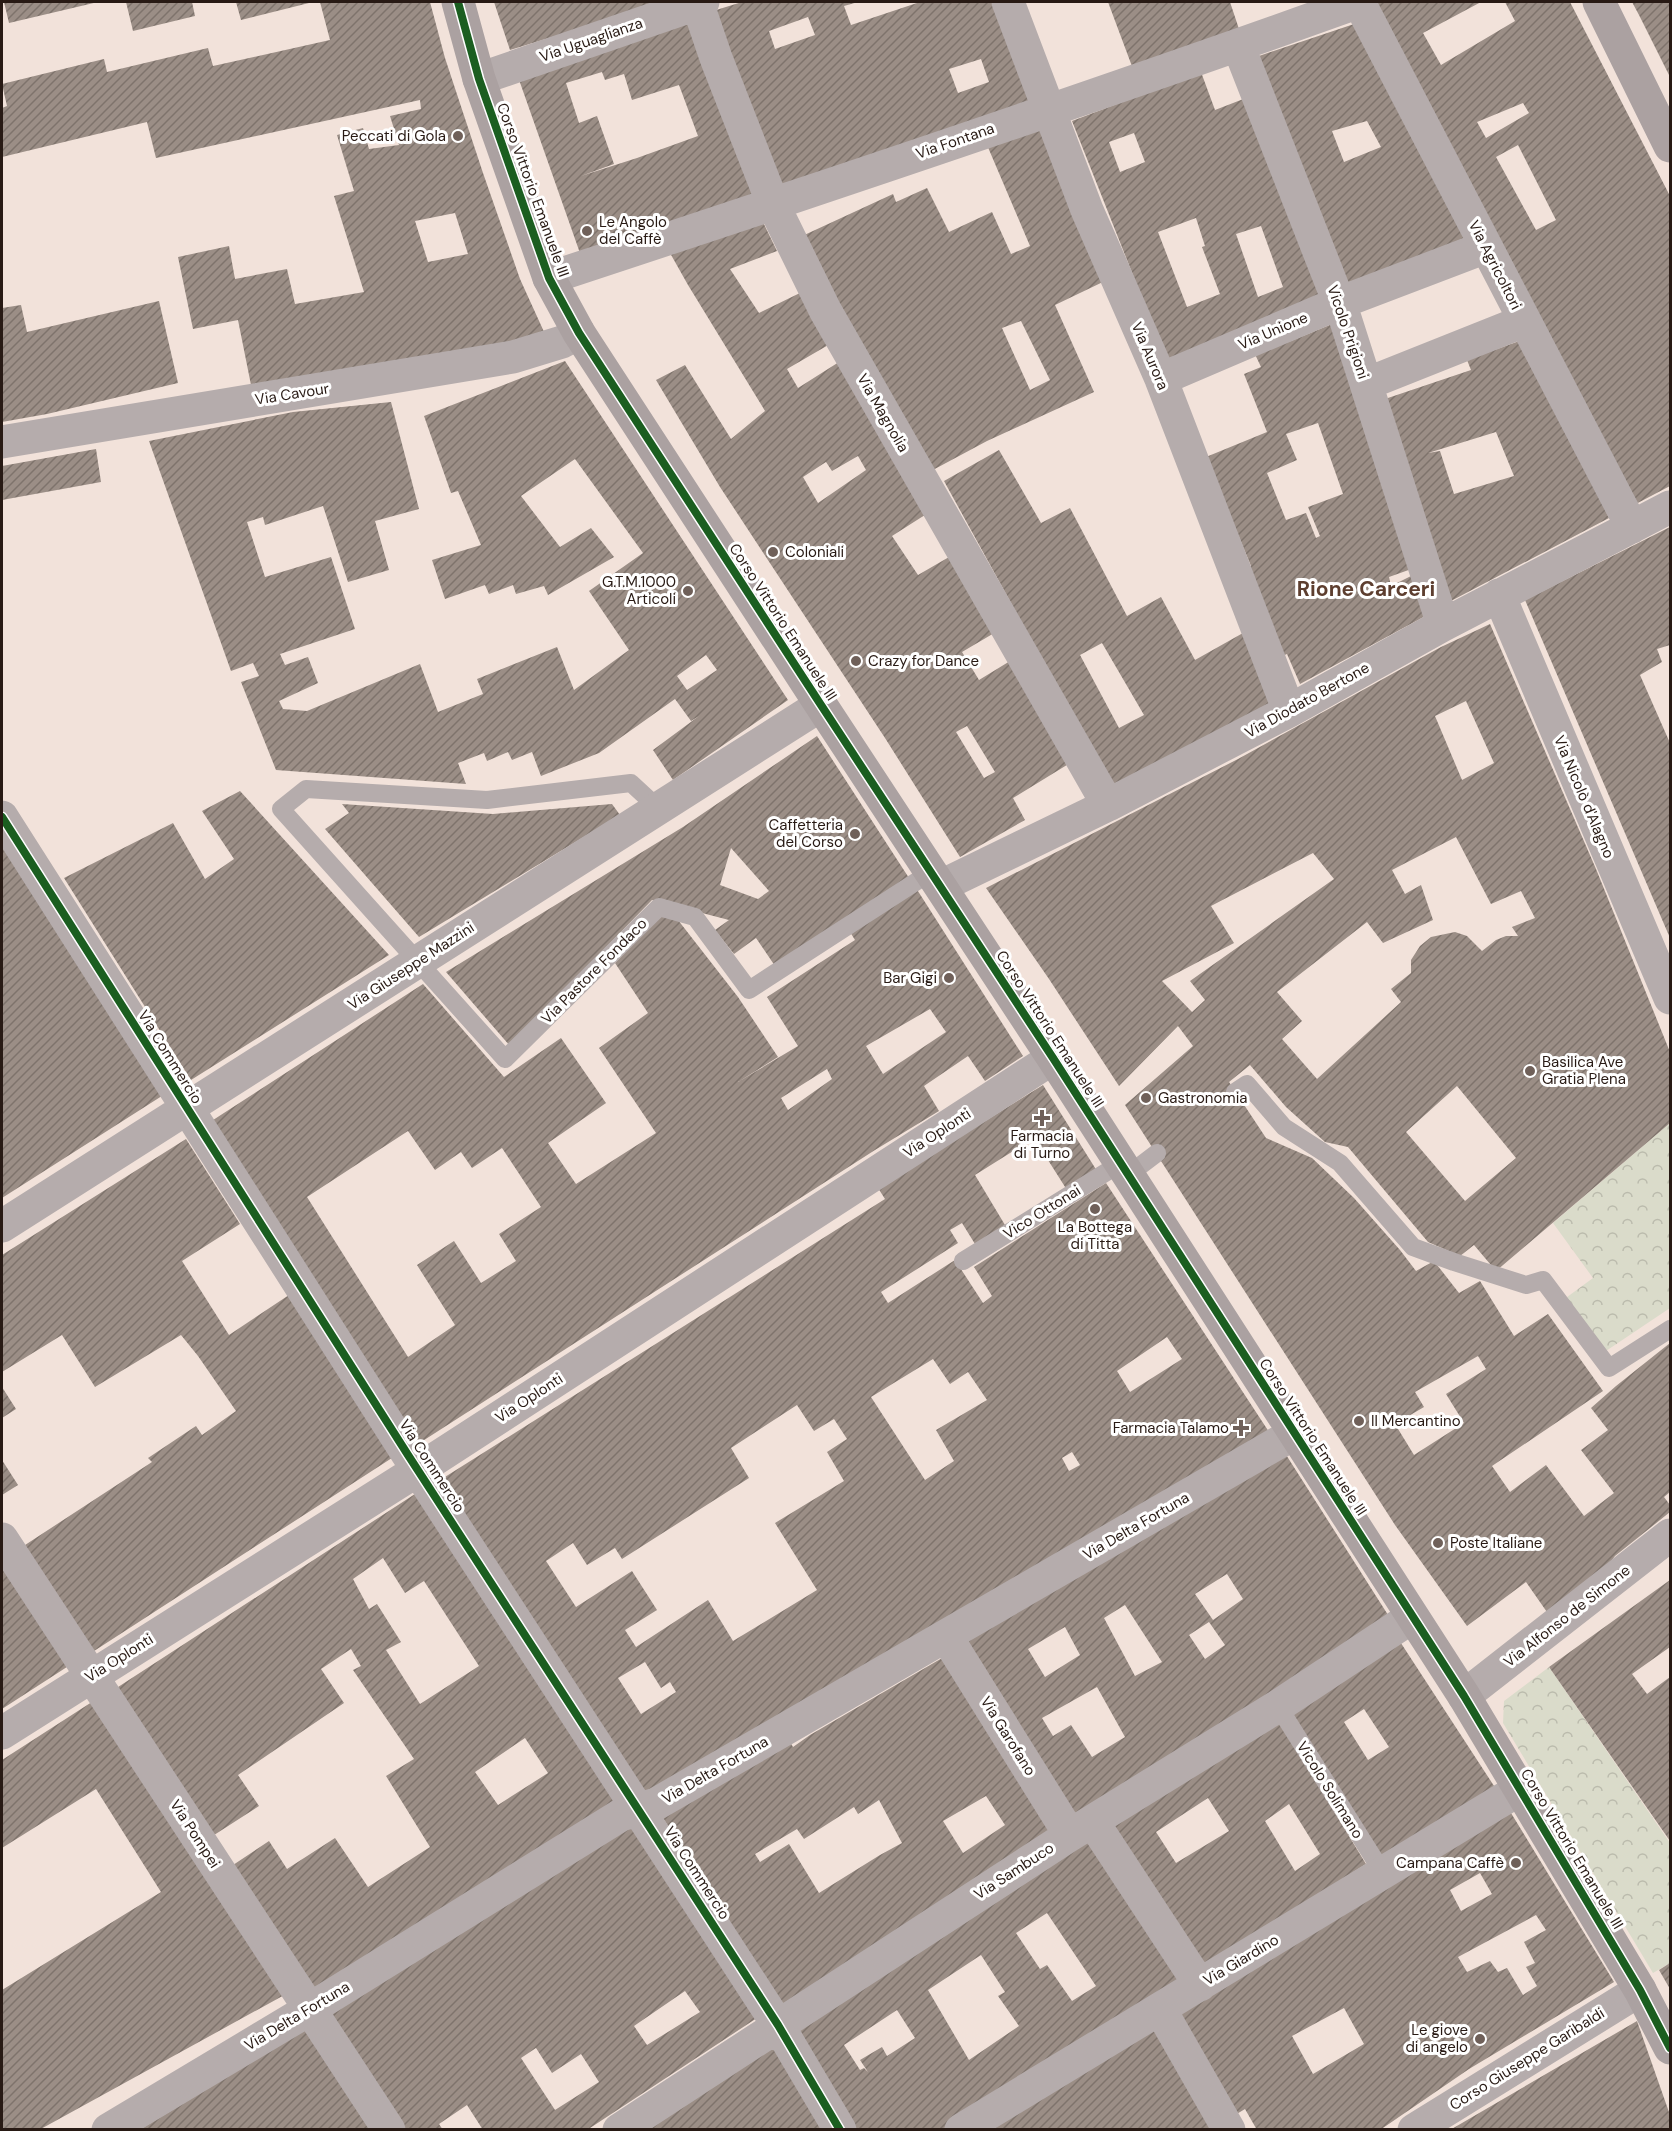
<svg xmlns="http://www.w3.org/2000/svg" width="1672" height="2131" font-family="'DM Sans',sans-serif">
<defs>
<pattern id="park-crowns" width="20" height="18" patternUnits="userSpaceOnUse" patternTransform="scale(1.5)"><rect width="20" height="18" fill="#dadbca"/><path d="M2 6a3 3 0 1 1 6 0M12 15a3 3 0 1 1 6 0" fill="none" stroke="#bbbbad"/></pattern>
<pattern id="building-hatch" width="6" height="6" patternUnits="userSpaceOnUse" patternTransform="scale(1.5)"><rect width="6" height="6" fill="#9b8e86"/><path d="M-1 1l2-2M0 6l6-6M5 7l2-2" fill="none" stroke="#7e736c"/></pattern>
</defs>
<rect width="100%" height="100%" fill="#f2e2da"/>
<path fill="url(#park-crowns)" d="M1670,1123v185l-67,45 -40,-53 30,-22 -40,-55z
M1549,1667l121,176v120l-17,10 -150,-250 1,-22z"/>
<path fill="url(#building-hatch)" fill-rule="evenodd" d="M4,2h94l-89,21z
M126,2h66l3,14 -62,15z
M236,2h77l-72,18z
M320,2h110l15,56 38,115 37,106 25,55 -82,19 -211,37 -14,-70 -45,9 -15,-72 51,-11 6,33 52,-10 8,35 69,-12 -30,-96 20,-5 -17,-56 26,-7 6,21 30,-4 -9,-29 31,-7 -1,-9 -264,58 -9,-36 -145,35v-49l5,-2 -5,-22 102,-25 3,13 101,-24 5,18 117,-26zM455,213l13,41 -40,8 -13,-41z
M494,2h172l-156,48z
M742,2h116l-14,4 7,19 69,-23h79l36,99 -257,88 -65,-178zM808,17l7,18 -40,14 -6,-18zM981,59l8,23 -31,11 -9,-24z
M1108,2h122l10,30 -107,37z
M1370,2h111l-58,31 18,32 74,-44 -10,-19h65l100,194v290l-38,20zM1523,103l6,10 -43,25 -9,-16zM1518,145l38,75 -20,10 -40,-73z
M1632,2h38v75l-31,-62z
M693,14l65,181 -177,61 -64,-182zM602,72l3,8 19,-6 8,26 47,-15 19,51 -61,22 -56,18 33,-12 -17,-48 -18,7 -13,-40z
M1360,22l109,214 -61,26 -65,24 -87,-229zM1367,121l14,26 -37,15 -12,-31z
M1201,72l14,38 31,-12 79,201 -158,62 -95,-240zM1134,133l11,29 -25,10 -11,-30zM1196,218l9,28 -3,1 18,47 -33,13 -29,-75zM1261,226l22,61 -25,10 -22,-63z
M1042,124l65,156 -52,25 39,87 -107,49 -56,30 -131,-234 93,-43 3,8 31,-14 22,44 43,-20 19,42 19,-8 -43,-101zM1021,321l29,59 -20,10 -28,-62z
M762,220l15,31 -47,18 29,44 43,-21 28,52 -43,25 11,19 41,-26 89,151 -36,23 26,39 38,-22 45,76 -39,23 17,28 36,-22 60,102 -62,38 12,22 -65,37 -75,-119 -165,-251 -64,-107 29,-15 46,74 34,-28 -77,-126 -18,-32zM858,456l8,14 -48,33 -15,-26 23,-15 6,9zM967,726l28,46 -11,6 -28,-46z
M159,301l19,82 -131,31 -45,8v-114l19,-3 6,27z
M1332,324l85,243 -28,10 2,9 26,-13 14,40 -131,71 -13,-30 -7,3 -36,-88 7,-3 -45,-109 61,-25 -23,-58 17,-7 -8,-17 38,-9zM1318,423l25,71 -35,13 12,29 -4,2 -10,-25 -20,7 -19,-47 30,-13 -11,-26z
M1522,340l38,74 49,104 -160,84 -70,-201 92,-31 -4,-10zM1496,432l18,44 -60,18 -14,-43 -12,2z
M565,361l223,339 -115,80 -20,-30 46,-34 -8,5 -16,-22 -76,54 -58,23 -9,-24 -20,8 -4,-8 -21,9 -3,-8 -26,10 8,21 -190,-14 -35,-88 18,-6 -6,-13 -22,8 -82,-230 144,-29 98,-10 28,107 -44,12 14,49 -41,12 -25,-76 -58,19 -2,-8 -16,5 18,55 66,-20 24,72 -75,25 5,11 23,-8 10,26 -39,18 4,8 24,2 113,-47 18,48 45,-18 -6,-15 80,-32 17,43 55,-40 -40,-59 54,-38 -68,-94 -54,37 39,51 31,-19 23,29 -66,38 -4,-9 -28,8 -3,-9 -24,9 -4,-9 -40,14 -13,-39 49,-15 -23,-54 -7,2 -27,-77zM706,655l11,15 -30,20 -10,-14z
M96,449l5,33 -99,18v-34z
M999,450l42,73 29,-15 57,108 34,-19 34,63 48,-27 33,67 -164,87 -168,-306zM1102,643l42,72 -25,13 -39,-73z
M1670,527v118l-13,4 5,13 -22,13 30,68v195l-145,-338z
M1490,624l106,245 74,183v71l-174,148 -22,-26 -14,11 -32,-14 -80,-95 -23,-5 -39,-35 -36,-42 -21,17 37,56 46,20 42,40 46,52 16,21 18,-10 25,32 21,-12 34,55 34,-22 55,77 -111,75 18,26 36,-27 38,51 30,-23 -33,-43 27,-20 -17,-22 25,-22 54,-43v149l-6,5 6,8v7l-55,44 -18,24 -48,35 -23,-33 -59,44 -72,-101 -270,-420 68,-59 -15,-20 -59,60 -70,-107 -63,-91 252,-129 203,-112zM1466,701l28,62 -32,17 -27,-64zM1456,837l35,67 30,-13 14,27 -23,9 6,9h-12l-10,4 -14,11 -15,-15 -12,-4 -24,5 -11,9 -9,14v13l-20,16 10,13 -84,77 -35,-40 20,-18 -25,-29 90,-70 16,21 50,-23 -12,-35 -16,9 -13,-24zM1313,853l21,26 -144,102 15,19 -13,12 -30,-31 72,-38 -23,-37zM1457,1086l59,72 -51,43 -59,-69zM1478,1356l8,13 -40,25 18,29 -50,32 -19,-31 29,-17 -9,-15z
M817,736l92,142 -134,88 -19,-28 -22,16 -19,-24 14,-10 -77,-20 -142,146 -64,-74 237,-145zM731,848l38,43 -11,8 -38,-14z
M240,791l149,164 -198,125 -127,-202 109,-55 32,56 29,-20 -32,-48z
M342,804l151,10 119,-10 8,11 -201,122 -94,-108 24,-16z
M2,838l163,256 -163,104z
M916,888l107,168 -38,25 -17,-25 -44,30 15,25 -64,39 -457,294 -208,-322 213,-138 81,93 57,-39 45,65 -58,40 28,41 80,-51 -57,-85 49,-35 -33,-50 47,-49 16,6 60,77 40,60 -40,25 60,-36 -31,-49 88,-57 -5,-8zM930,1009l16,23 -63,42 -17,-28zM827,1069l5,10 -44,31 -7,-12zM408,1131l27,39 26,-18 11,16 30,-20 39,59 -42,27 17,27 -35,22 -27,-42 -37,24 38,60 -47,32 -101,-160z
M1043,1085l54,86 -30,19 -33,-52 -59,37 30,50 -30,19 -13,-21 -12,7 8,13 -77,49 7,11 67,-43 28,43 9,-7 -18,-29 132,-84 165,252 -629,368 -205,-321 448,-283 -7,-11zM1167,1337l15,22 -52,33 -13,-21zM933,1359l17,25 18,-12 19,28 -51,30 18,31 -29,19 -54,-83zM797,1405l17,26 20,-12 13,20 -20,13 17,29 -69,42 42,67 -84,51 -25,-41 -72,47 -11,-17 32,-20 -25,-39 -56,36 -30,-46 27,-18 14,22 28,-17 7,11 127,-81 -18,-30zM1072,1452l8,13 -11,6 -7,-13zM645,1662l16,26 9,-6 6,10 -35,22 -23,-36z
M186,1139l54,85 -58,37 47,74 60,-40 106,161 -304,197 -69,-106 130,-85 -4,-4 48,-32 6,9 34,-24 -38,-55 -17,-21 -86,52 -33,-52 -60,37v-117z
M2,1387l14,22 -14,9z
M1283,1450l107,168 -322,203 -109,-177zM1227,1574l16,25 -30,21 -18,-26zM1125,1605l37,57 -27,14 -31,-58zM1209,1622l16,23 -20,14 -16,-24zM1065,1627l15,28 -35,22 -17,-28zM1097,1687l28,50 -33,20 -21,-32 -18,11 -11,-18z
M2,1460l16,25 -16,10z
M415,1494l202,309 -307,193 -83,-127 42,-28 18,28 48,-31 33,49 62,-40 -44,-71 28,-17 -61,-89 8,-4 -10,-17 -30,20 23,34 -106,72 21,31 -48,31 -96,-148zM383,1558l22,35 19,-12 55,85 -59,38 -34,-54 15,-8 -24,-38 -8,5 -16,-30zM525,1738l23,35 -50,32 -23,-33z
M7,1567l63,98 -68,44v-138z
M1670,1580v67l-38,27 15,20 23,-17v164l-121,-174z
M1397,1637l99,152 -112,71 -96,-152zM1364,1709l25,38 -21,13 -24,-38z
M949,1654l105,175 -275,179 -116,-190 126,-78 4,7 17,-12zM986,1796l19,29 -42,28 -20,-32zM879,1800l23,43 -22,12 -61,38 -30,-49 -29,18 -5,-8 42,-25 7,10 50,-32 4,7z
M95,1700l193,293 -249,137h-37v-140l159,-98 -65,-103 -94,59v-88z
M1277,1718l89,146 -163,104 -94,-142zM1208,1798l21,33 -53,32 -20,-31zM1289,1804l31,50 -25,17 -30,-50z
M1511,1813l103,169 -145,87 -89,61h-123l-12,-21 -10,6 -61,-102zM1480,1873l12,21 -31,17 -11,-21zM1536,1915l10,15 -22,12 11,21 -9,4 11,19 -14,9 -16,-27 -9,4 -8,-11 -23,11 -9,-15zM1344,2008l20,36 -51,30 -21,-38z
M636,1820l124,196 -173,114h-104l-16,-25 -28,19 4,6h-46l-72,-113zM685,1991l15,21 -53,33 -13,-19zM536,2048l16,25 29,-19 18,28 -44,28 -34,-52z
M1090,1837l94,144 -243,149h-85l-62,-100zM1047,1913l49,73 -24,15 -25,-36 -7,4 -24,-36zM981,1955l24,37 -7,4 21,30 -50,34 -41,-70zM897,2010l18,28 -28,18 -5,-9 -22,13 8,12 -4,-4 -4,2 -16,-25z
M1670,1963v26l-11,-19z
M1155,2021l67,109h-241z
M1637,2021l33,94v15h-220z
M305,2030l65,100h-231z
M775,2043l51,87h-183z"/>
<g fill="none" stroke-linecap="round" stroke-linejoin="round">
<path stroke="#b5acac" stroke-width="18" d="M658,808l-27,-25 -144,17 -181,-11 -25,20 224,250 154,-152 36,10 54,73 182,-118
M1235,1092l12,-8 37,43 56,36 73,84 41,15 72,23 17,-5 66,88 61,-39
M1128,1175l29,-22
M963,1261l158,-98
M1278,1706l105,167"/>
<path stroke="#b5acac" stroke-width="33" d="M697,2l19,56 57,146 52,106 283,495
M1008,2l79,208 74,169 128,332
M1359,2l273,525
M1238,45l107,273 98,307
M479,79l224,-77
M549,278c271,-89 542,-180 810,-276
M1161,379l178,-76 147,-56
M1366,384l158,-63
M2,442l511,-85 49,-15 17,-9
M1499,595l171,403
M2,817l406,638 370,570 62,105
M941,886l167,-81 181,-94 154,-86 227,-118
M2,1226l819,-521
M2,1539l387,591
M946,1636l124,199
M1464,1696l206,-161
M2,1733l416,-263 635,-412
M1093,1822l107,163
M1160,2009l69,121
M108,2130l202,-121 311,-194 35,-11 639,-371
M619,2130l451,-295 208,-129 134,-89
M961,2130l559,-341
M1414,2130l226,-140"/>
<path stroke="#aba1a1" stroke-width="33" d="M458,2l21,77 70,199 30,55 242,372 232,353 411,638 176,294 30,58
M1599,2l71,144"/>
<g stroke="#fff" stroke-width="11">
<path id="cycleway" d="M458,2l21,77 70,199 30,55 242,372 232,353 411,638 176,294 30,58
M2,817l406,638 370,570 62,105"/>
</g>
<use href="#cycleway" stroke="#1b5e20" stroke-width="8"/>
</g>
<g fill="#6f6059" stroke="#fff" stroke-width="2">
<circle cx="458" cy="136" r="6"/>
<circle cx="587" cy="231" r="6"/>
<circle cx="773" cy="552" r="6"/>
<circle cx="688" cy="591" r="6"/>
<circle cx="856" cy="661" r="6"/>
<circle cx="855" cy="834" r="6"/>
<circle cx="949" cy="978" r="6"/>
<circle cx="1530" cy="1071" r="6"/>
<circle cx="1146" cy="1098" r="6"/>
<path d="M1039 1109h6v6h6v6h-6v6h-6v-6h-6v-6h6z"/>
<circle cx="1095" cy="1209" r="6"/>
<circle cx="1359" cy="1421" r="6"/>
<path d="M1238 1419h6v6h6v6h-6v6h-6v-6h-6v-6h6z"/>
<circle cx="1438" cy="1543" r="6"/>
<circle cx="1516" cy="1863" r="6"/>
<circle cx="1480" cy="2039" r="6"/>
</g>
<g text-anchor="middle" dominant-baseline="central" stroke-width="6" stroke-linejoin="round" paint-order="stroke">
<g font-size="15" fill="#281a14" stroke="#fff">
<text transform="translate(591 40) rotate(-19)">Via Uguaglianza</text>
<text transform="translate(955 141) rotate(-19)">Via Fontana</text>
<text transform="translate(533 190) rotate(70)">Corso Vittorio Emanuele III</text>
<text transform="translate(1495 265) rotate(63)">Via Agricoltori</text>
<text transform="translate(1273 331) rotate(-23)">Via Unione</text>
<text transform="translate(1348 332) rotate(71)">Vicolo Prigioni</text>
<text transform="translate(1150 356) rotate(67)">Via Aurora</text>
<text transform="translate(292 394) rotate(-9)">Via Cavour</text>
<text transform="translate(883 413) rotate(60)">Via Magnolia</text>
<text transform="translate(783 622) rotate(57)">Corso Vittorio Emanuele III</text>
<text transform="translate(1307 700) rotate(-29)">Via Diodato Bertone</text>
<text transform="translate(1584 797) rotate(67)">Via Nicolò d'Alagno</text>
<text transform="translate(411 966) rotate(-33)">Via Giuseppe Mazzini</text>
<text transform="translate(594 971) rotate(-45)">Via Pastore Fondaco</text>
<text transform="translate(1050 1029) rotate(57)">Corso Vittorio Emanuele III</text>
<text transform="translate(170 1057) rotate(58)">Via Commercio</text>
<text transform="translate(937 1133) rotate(-33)">Via Oplonti</text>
<text transform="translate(1042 1212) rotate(-32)">Vico Ottonai</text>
<text transform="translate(529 1398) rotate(-33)">Via Oplonti</text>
<text transform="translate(1313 1437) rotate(57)">Corso Vittorio Emanuele III</text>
<text transform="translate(432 1466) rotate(57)">Via Commercio</text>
<text transform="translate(1136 1526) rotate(-30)">Via Delta Fortuna</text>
<text transform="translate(1567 1616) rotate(-38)">Via Alfonso de Simone</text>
<text transform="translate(119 1658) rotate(-32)">Via Oplonti</text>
<text transform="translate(1008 1736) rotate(58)">Via Garofano</text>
<text transform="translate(715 1770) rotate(-30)">Via Delta Fortuna</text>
<text transform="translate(1330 1790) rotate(58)">Vicolo Solimano</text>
<text transform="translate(195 1834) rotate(57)">Via Pompei</text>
<text transform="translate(1572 1849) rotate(59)">Corso Vittorio Emanuele III</text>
<text transform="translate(1014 1871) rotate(-33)">Via Sambuco</text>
<text transform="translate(697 1873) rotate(57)">Via Commercio</text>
<text transform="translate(1241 1960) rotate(-31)">Via Giardino</text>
<text transform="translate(297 2016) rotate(-31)">Via Delta Fortuna</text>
<text transform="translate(1527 2059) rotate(-32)">Corso Giuseppe Garibaldi</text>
</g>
<g font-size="15" fill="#281a14" stroke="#fff" text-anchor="end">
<text x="446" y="136">Peccati di Gola</text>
<text x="599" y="222" text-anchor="start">Le Angolo<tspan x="599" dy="17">del Caffè</tspan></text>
<text x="785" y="552" text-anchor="start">Coloniali</text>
<text x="676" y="582">G.T.M.1000<tspan x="676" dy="17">Articoli</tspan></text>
<text x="868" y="661" text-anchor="start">Crazy for Dance</text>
<text x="843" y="825">Caffetteria<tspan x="843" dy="17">del Corso</tspan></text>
<text x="937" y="978">Bar Gigi</text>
<text x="1542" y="1062" text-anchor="start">Basilica Ave<tspan x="1542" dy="17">Gratia Plena</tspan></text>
<text x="1158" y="1098" text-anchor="start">Gastronomia</text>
<text x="1042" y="1136" text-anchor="middle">Farmacia<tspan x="1042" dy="17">di Turno</tspan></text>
<text x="1095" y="1227" text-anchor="middle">La Bottega<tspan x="1095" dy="17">di Titta</tspan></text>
<text x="1371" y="1421" text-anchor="start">Il Mercantino</text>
<text x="1229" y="1428">Farmacia Talamo</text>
<text x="1450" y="1543" text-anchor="start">Poste Italiane</text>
<text x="1504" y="1863">Campana Caffè</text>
<text x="1468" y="2030">Le giove<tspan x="1468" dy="17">di angelo</tspan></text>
</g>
<g font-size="21" font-weight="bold" fill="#5d3e2f" stroke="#fff">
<text x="1366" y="589">Rione Carceri</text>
</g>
</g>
<rect width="1672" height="2131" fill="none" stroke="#281a14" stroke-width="6"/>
</svg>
